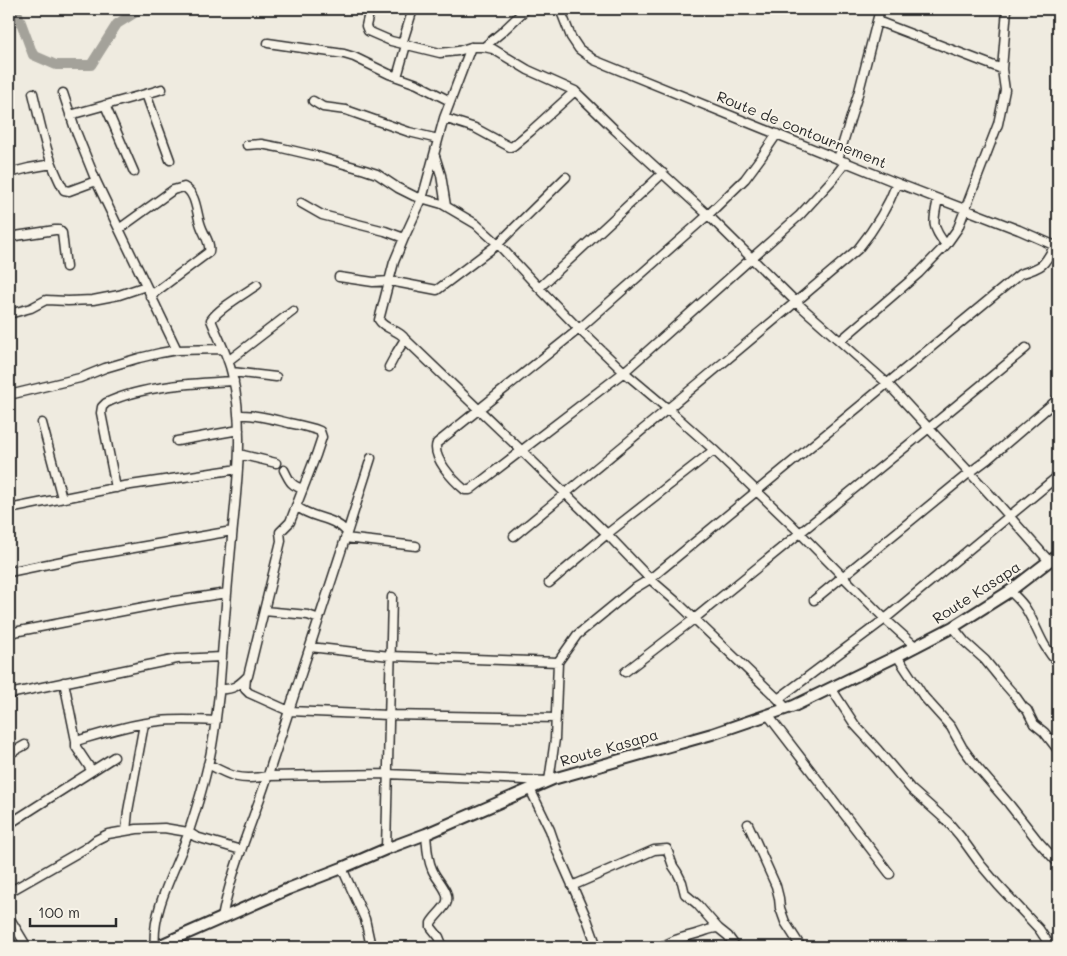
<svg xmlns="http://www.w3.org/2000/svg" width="1067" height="956" font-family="Mali,sans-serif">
<rect width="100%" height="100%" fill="#efebe0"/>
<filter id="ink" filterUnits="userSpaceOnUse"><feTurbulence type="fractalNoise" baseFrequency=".02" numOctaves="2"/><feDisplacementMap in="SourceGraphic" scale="10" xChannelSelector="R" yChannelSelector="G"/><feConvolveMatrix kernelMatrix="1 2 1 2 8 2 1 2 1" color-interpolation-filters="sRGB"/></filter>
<g filter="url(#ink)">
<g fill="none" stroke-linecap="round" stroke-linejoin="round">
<path stroke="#a4a29a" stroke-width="10" d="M16,9l17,46 23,10h35l26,-41 19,-12 1,-3"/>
<g stroke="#2b2b2b" stroke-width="11">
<path id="minor" d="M370,9l-4,17 2,5 23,10 49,12 18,-2 13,-4h13l9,2 35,21 47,21 40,39 93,85 88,87 92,82 107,116 54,61
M560,9l11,28 8,12 15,11 303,123 122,47 39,17
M877,21l125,48
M268,43l76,11 10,3 35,17 28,10 33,17
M402,44l11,-35
M484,47l18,-15 24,-23
M397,77l9,-32
M33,93c8,33 14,67 31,97l5,1 27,-10
M63,93l12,36 21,52 81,169
M146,94l24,66
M313,101l10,6 23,3 63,22 29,7
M105,105l29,67
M70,115l86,-24 6,-2
M444,118l31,10 35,19 3,-1 18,-15 44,-40
M777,134l-15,22 -17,23 -37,36 -129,114 -142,114c-6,14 17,38 28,47h5l154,-118 176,-157 32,-35 14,-18
M247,145l14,-1 21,4 34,8 49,14 12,4 21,14 16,8 28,8 34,20 22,20 41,44 40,41 45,43 44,37 46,41 79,76 92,93 31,28
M435,156l6,19 5,31
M838,159l21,-68 21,-82
M9,173l20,-5 23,-4
M938,199c-5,23 -7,27 8,46
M301,203l21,12 63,16 19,7
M119,229l54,-39 11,-3c13,7 12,26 17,39 3,9 10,17 8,26l-59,44
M9,237l46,-7h4l3,3 4,34
M339,277l34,5 17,-1 47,9 61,-46 68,-67
M539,288l124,-115
M9,314l22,-6 15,-8 22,1 25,-1 26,-5 27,-9
M405,339l116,111 86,84 43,45 29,25 99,95 8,9
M840,341l79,-68 27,-28 12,-17 40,-104 7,-34 -3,-21 5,-60
M228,361l65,-50
M389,367l8,-15 8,-13c-6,-10 -20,-9 -26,-19l15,-58 10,-24 18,-39 22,-81 27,-71
M232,372l44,5
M9,395l71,-17 25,-10 34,-10 21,-5 17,-3 46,-1
M42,423l20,75
M177,441l62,-11
M239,454l37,9
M284,470c6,11 6,15 19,19
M116,488l-15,-75 1,-6 4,-4c35,-17 88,-20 128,-22
M296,506c17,14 35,9 51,26
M9,509l115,-23 114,-17
M514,536c115,-95 231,-190 344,-287 17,-21 30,-42 39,-66
M345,538l71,8
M9,572l73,-15 150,-26
M549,583l58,-49 107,-84
M1010,591c6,6 12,11 16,18 12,19 15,37 32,54
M814,600l155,-127 19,-14 70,-60
M264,611l44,4 11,4
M953,627l12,15 20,18 17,21 14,16 7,10 4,3 7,14 10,8 14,18
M9,633l166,-32 52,-8
M310,647l80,9 168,6
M897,656l27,41 27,30 11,20 14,19 33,38 29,37 20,22
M625,672l69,-53 235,-191 97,-80
M246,678l-1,11 4,4 40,18 100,4 167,3
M64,682l12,59v6l16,24
M831,688l24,37 23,25 33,39 37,33 12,14 21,29 17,20 41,44 12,18
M219,689c14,1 19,-3 29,-13l33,-135 -1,-9 10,-10 26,-67 6,-18 -2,-6c-10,-4 -21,-6 -31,-8 -17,-4 -34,-9 -51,-8
M9,694l168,-35 45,-2
M778,699l107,-80 173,-143
M768,715l122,159
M76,741c27,-8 55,-17 84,-20 19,-2 37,-1 56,0
M9,754l16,-9
M208,764c24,13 32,17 60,12l119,-2 162,7 6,-42 3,-77 19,-27 55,-45 18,-11 370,-305c23,-7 24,-8 35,-29
M530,789l20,41 8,23 29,66 10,28
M9,824l105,-67
M748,824l28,62 3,12 1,10 5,14 16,25
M126,831l2,-20 16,-87
M426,834c1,12 1,24 6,35 4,11 20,23 14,35 -4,7 -11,12 -15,19v4l8,10 4,10
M386,849l6,-252
M342,868l23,51 6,28
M572,886l82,-36 13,-1 6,17 4,6 5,10 3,12 12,10 21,24 10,8 8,11
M9,892l77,-44 10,-8 12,-6 29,-5 27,-1 24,4 8,5 45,13
M9,917l18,30
M222,918c10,-52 32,-99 48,-149 34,-103 68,-207 101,-311
M155,947c-4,-39 22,-79 34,-116 7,-21 14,-44 19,-66 6,-23 8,-48 11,-71 4,-53 8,-105 13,-157 5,-54 13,-110 0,-163 -4,-19 -14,-36 -21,-54 8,-12 33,-26 46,-35
M663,947c11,-9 25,-10 39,-15 6,-2 10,-4 16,-4"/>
</g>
<g stroke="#2b2b2b" stroke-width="14">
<path id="major" d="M156,947l132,-58 54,-21 44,-19 40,-15 127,-55 159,-45 82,-28 103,-50 56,-29 57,-36 39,-30 9,-5"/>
</g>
<use href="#minor" stroke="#f7f3e8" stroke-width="8"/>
<use href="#major" stroke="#f7f3e8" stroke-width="10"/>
</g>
</g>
<g text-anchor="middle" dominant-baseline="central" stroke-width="4" stroke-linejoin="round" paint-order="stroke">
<g font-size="15" fill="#2b2b2b" stroke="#f7f3e8">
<text transform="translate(802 129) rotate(22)">Route de contournement</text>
<text transform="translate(976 592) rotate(-33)">Route Kasapa</text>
<text transform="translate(609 747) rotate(-16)">Route Kasapa</text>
</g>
</g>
<rect width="1067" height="956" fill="none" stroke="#f7f3e8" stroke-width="30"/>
<rect x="15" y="15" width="1037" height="926" fill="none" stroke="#2b2b2b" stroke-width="2" filter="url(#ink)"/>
<path d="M30 918v8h86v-8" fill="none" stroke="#2b2b2b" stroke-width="2.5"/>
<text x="38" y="918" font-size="15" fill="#2b2b2b" stroke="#f7f3e8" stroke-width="4" paint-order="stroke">100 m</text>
</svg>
